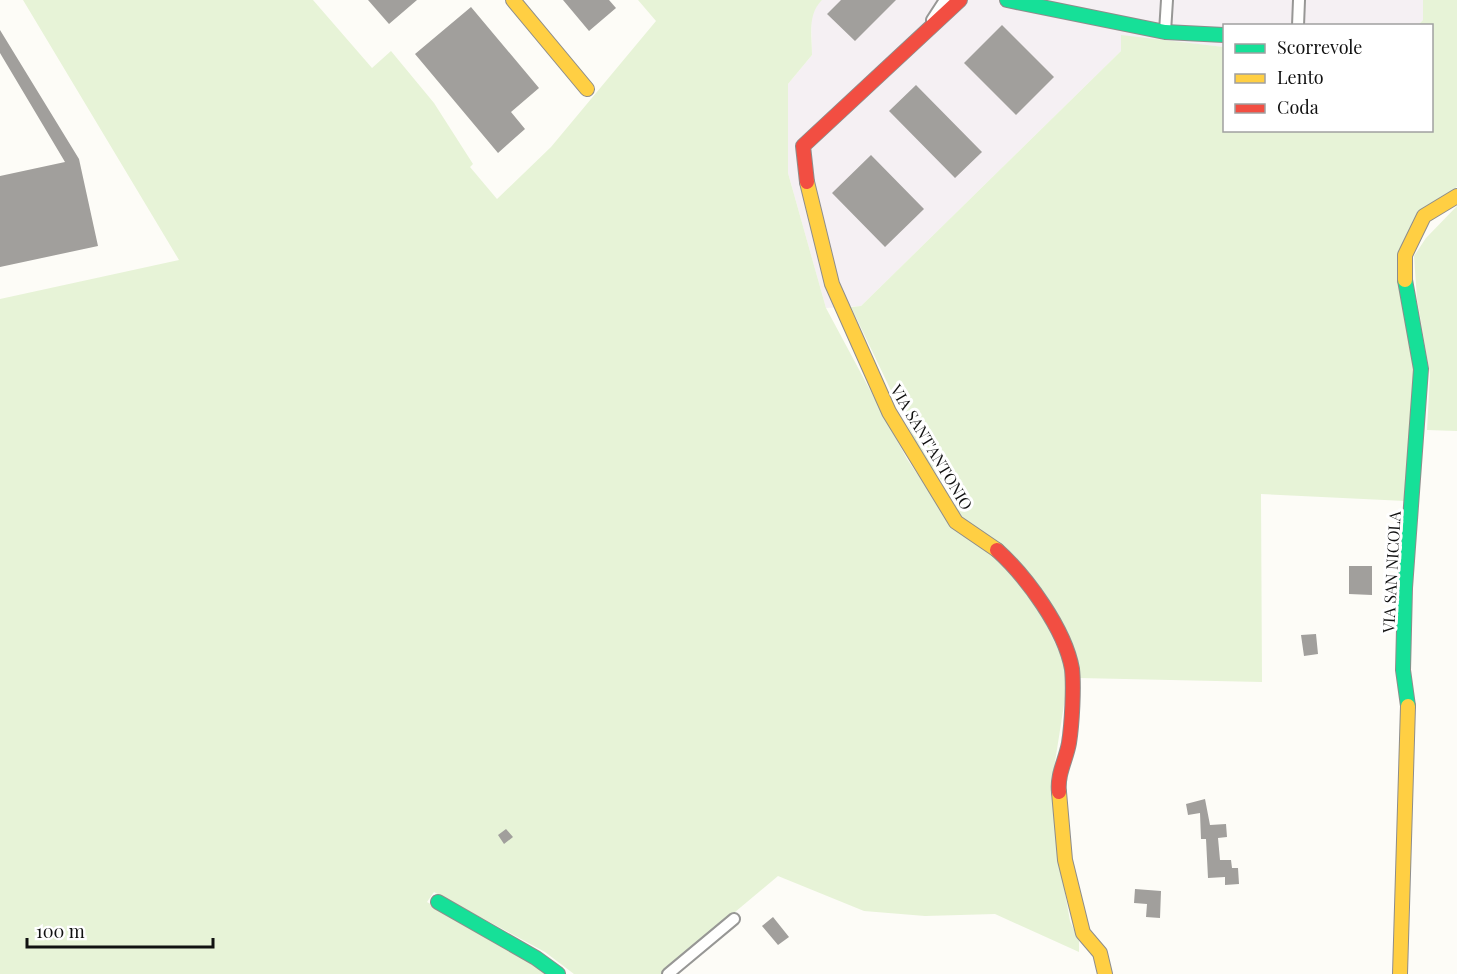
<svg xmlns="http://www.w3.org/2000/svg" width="1457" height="974" font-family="'Playfair Display',serif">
<rect width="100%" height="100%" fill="#fdfcf7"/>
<path fill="#f5f0f3" d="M822,0h601v20l-5,5 -194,1v21l-102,-11 -1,15 -260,255 -35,2 -38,-135v-89l24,-29 -1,-37 4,-11z"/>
<path fill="#e7f3d7" d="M23,0h290l59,68 19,-17 43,52 39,61 -3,3 27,32 54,-52 105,-126 -18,-21h184c-15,15 -10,35 -10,55l-24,29v89l38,135 81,151 47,69 44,29 33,35 38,81 -17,108 7,77 11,63 9,20v11l-84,-38 -70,2 -61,-5 -86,-35 -117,98h-87l-29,-22 -111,-60 -7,10 103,59 15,13h-545v-675l179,-39z
M1423,0h34v187l-38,24 -20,50 16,109 -10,131 -144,-7 1,188 -183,-4c-9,-66 -74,-115 -119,-161l-5,-12 15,-7 -9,-17 -14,7 -27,-37 -69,-144 10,-1 260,-255v-16l103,12v83h208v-104l-14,-1 5,-5z
M1457,206v225l-30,-1 3,-56 -13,-75 -3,-43 12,-18z"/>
<path fill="#a19f9c" d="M368,0h49l-28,24z
M563,0h46l7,8 -27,23z
M841,0h55l-41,41 -28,-27z
M471,7l68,81 -28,24 14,17 -27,24 -83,-99z
M1002,25l52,52 -38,38 -52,-52z
M0,30l79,129 19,87 -98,21v-91l65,-14 -65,-109z
M916,85l66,67 -27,26 -66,-67z
M871,155l53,54 -39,38 -53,-54z
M961,481l9,17 -13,6 -10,-16z
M1349,566h23v29l-23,-1z
M1316,634l2,20 -14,2 -3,-21z
M1205,799l5,26 16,-1 1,13 -9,1 2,22h11l1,8h6l1,16 -14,1v-8l-17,1 -2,-39h-5l-1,-26 -12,2 -2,-11z
M506,829l7,8 -9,7 -6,-9z
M1135,889l26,2 -1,27 -14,-1 1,-13 -13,-1z
M773,917l16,20 -11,8 -16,-19z"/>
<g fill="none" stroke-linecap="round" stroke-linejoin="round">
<g stroke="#979795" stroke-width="14">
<path id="street" d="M932,20l13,-20
M1298,26l1,-26
M1165,32l2,-32
M668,974l66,-55"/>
</g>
<g stroke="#8e8d8b" stroke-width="16">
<path id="fast" d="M1007,0l158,32 59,3
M1405,280l16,89 -16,219 -2,82 5,36
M438,902l98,56 22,16"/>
</g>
<g stroke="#8e8d8b" stroke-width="16">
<path id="slow" d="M513,0l74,89
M807,182l25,102 57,128 67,110 41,28
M1405,280v-25l19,-39 33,-20
M1059,792l6,68 18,73 17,20 5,21
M1400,974l8,-268"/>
</g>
<g stroke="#8e8d8b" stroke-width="16">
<path id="jam" d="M807,182l-4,-36 157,-146
M997,550c29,26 68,79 75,119 2,18 0,55 -3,74 -3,17 -12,31 -10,49"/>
</g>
<use href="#street" stroke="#fffffe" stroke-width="10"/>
<use href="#fast" stroke="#16e098" stroke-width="14"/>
<use href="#slow" stroke="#ffcf43" stroke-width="14"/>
<use href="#jam" stroke="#f24e42" stroke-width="14"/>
</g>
<g text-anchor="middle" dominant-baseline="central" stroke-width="6" stroke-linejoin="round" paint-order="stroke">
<g font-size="16" fill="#111" stroke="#fff">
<text transform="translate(932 447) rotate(59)">VIA SANT'ANTONIO</text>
<text transform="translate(1391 572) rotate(-87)">VIA SAN NICOLA</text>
</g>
</g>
<rect x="1223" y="24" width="210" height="108" fill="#ffffff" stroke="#a0a0a0" stroke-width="1.5"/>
<rect x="1235" y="44" width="30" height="9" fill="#16e098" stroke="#a0a0a0" stroke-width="1.5"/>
<text x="1277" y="54" font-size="18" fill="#111111">Scorrevole</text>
<rect x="1235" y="74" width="30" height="9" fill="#ffcf43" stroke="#a0a0a0" stroke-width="1.5"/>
<text x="1277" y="84" font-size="18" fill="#111111">Lento</text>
<rect x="1235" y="104" width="30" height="9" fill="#f24e42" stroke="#a0a0a0" stroke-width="1.5"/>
<text x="1277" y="114" font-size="18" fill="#111111">Coda</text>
<path d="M27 938v9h186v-9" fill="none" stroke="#111111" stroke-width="3"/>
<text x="36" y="938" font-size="18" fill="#111111" stroke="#ffffff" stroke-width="4.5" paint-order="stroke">100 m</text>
</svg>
